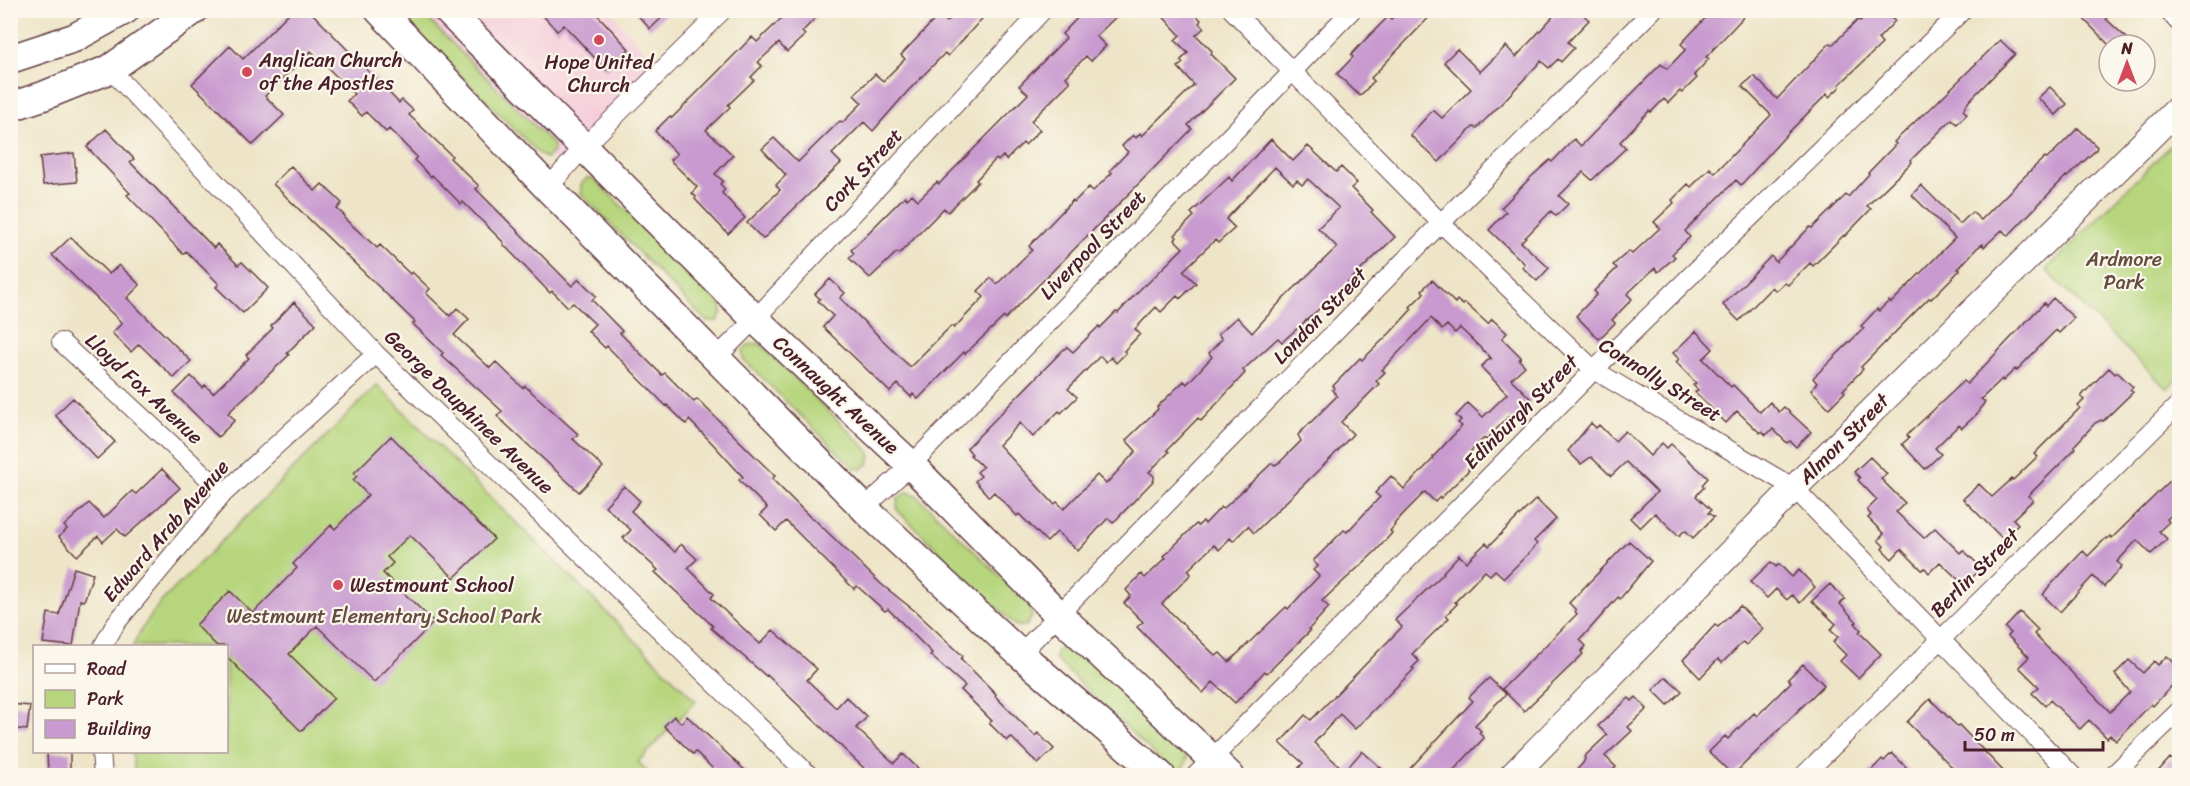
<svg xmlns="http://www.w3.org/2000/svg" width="2190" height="786" font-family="Sriracha,sans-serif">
<rect width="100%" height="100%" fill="#fbf7ec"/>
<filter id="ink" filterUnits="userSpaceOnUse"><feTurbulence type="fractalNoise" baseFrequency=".0167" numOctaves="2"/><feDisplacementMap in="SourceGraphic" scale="12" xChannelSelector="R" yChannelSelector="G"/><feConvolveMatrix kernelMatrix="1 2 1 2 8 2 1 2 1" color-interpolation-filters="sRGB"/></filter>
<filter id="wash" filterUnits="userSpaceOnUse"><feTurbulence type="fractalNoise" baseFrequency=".008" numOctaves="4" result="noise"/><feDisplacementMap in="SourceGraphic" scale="24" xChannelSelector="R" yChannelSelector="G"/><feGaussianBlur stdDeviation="1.35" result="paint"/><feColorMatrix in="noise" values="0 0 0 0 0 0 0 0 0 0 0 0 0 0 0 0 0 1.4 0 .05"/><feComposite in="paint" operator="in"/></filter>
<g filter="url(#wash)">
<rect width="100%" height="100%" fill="#eee5c8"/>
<path fill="#f5cfdb" d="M403,11h207l54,62 -93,104z"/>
<path fill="#b6d57c" stroke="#807a54" stroke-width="1.5" d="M396,11h24l133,133v8l-7,6 -6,-3z
M2179,137v239l-12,13 -121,-119z
M587,178l7,1 127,125 1,8 -5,9h-11l-125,-127v-10z
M759,343l109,107 3,6 -3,8 -6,5 -8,-1 -111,-109v-9l5,-5z
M377,385l319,316 -58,61 13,13 -516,1 -3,-24h94v-106h-93l8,-16 19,-27z
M907,492l8,2 115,111 2,12 -6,9h-10l-119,-116 1,-12z
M1068,644l7,1 111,108c3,11 -3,18 -15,17l-116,-111c1,-9 4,-12 13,-15z"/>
<g id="blocks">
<path fill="#c89acf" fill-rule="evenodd" d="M292,10h17l90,93 3,-3 11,10 -4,5 43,41 -2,2 29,28 -3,3 96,97 7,-7 17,17 -4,4 30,31 -2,2 42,42 3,-2 29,29 3,-3 78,77 -3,3 40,40 1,-1 68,66 34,27 48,45 -2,3 35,35 -1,2 40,40 3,-3 16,16 -16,15 -27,-27 -4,4 -18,-18 3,-2 -31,-31 4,-4 -35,-31 2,-2 -44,-44 -3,2 -28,-25 -3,3 -68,-68 -10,10 -16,-16 7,-7 -28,-28 4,-3 -31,-34 -23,-23 -3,4 -19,-19 -1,1 -59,-60 -2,2 -17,-17 7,-7 -22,-21 -5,4 -16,-16 -2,2 -47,-49 1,-1 -41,-41 -2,2 -29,-29 -1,2 -17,-17 3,-3 -28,-28 -3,3 -20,-20 -4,4 -15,-15 7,-7 -43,-43 -46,45 19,19 -31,30 -61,-61 38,-38 13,13z
M538,10h55l36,39 -23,21 -42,-45 -7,6z
M633,10h37l-20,19z
M790,10h33l-21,22 3,3 -18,17 -8,-9 -21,19 4,4 -11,11 3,3 -26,25 2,2 -24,23 27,25 -18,19 8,7 -3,3 5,5 -3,4 23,25 -17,16 -33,-35 1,-2 -4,-4 5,-6 -27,-27 7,-6 -22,-23 15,-15 2,2 80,-81 5,5z
M959,10h31l-42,46 -3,-3 -38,39 -34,39 -9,-9 -32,32 9,9 -78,76 -16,-16 33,-33 -4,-5 10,-10 -24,-26 12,-11 24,24 42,-41 2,2 20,-20 -8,-8 21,-21 8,7 22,-22 -4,-4 38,-40 8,7z
M1085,10h38l-27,26 10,10 -15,15 -5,-5 -20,21 4,5 -39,39 9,9 -15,15 -2,-2 -17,17 -3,-4 -5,5 -2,-2 -20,21 2,2 -30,30 -4,-4 -45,46 -2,-2 -27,26 -21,-20 5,-5 -3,-3 54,-54 2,3 5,-5 6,6 19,-18 2,2 89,-90 -9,-8 47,-48 -4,-4z
M1157,10h34l10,10 -2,3 5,5 -8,7 16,16 -1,3 24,24 -47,47 4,4 -80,82 -107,108 -1,-2 -39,37 -1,-2 -46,47 -5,-5 -2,3 -13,-13 -8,8 -67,-65 10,-11 -15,-15 2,-2 -5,-5 15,-15 15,14 -5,5 70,69 41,-41 3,2 30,-31 -6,-6 13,-13 6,6 35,-34 -3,-4 44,-46 1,2 15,-15 4,4 19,-18 -2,-3 18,-18 -6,-6 11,-11 3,3 4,-5 2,3 52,-51 -16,-18 5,-4 -3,-2 8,-8 -13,-13 5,-5z
M1400,10h36l-65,68 3,3 -14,15 -23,-22 16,-17 -2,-2 13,-14 24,-24 3,2z
M1559,10h19l11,10 -21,22 6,6 -13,14 -3,-3 -9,9 -8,-7 -39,42 -25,25 -4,-1 -34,35 -29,-27 23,-25 9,8 29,-29 -27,-27 13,-13 23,23 26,-26 10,11z
M1713,10h37l-44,47 3,2 -15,16 3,3 -15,15 -2,-2 -12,12 -4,-4 -13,13 -2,-1 -29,31 6,6 -34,32 -9,-8 -24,24 9,8 -12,12 -5,-5 -30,31 28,26 -12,13 -15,-14 3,-3 -36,-34 17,-18 -5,-4 30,-31 19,-17 2,2 22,-23 7,7 80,-82 6,5 19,-20 -5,-5z
M1871,10h29l-8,9 3,2 -17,18 4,5 -43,41 1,2 -11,10 -2,-3 -39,39 -47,52 -5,-5 -51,51 5,6 -18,17 3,3 -17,15 -3,-4 -28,26 5,5 -20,21 3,3 -16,16 -23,-23 21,-22 -3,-3 23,-23 -4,-3 16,-14 3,3 28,-26 -6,-6 20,-19 -2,-3 16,-16 3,3 19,-19 5,5 56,-58 -29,-29 12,-10 23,23 53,-56 2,2 27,-26 1,2z
M2075,10h40l-9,9 28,26h-25z
M2000,40l15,14 -46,47 -6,9 4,4 -10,10 -5,-5 -41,41 1,2 -45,44 4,3 -26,27 -1,-1 -31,31 -3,-3 -22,22 -3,-2 -9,8 -4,-4 -33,34 -16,-16 48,-49 5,6 34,-35 2,1 34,-33 2,2 21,-23 -1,-1 28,-29 -2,-2 29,-28 1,1z
M2050,87l17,17 -11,11 -18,-17z
M2078,128l19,19 -1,3 -29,27 -1,-1 -58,60 -6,-6 -18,17 -1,-3 -6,4 -19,21 2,1 -29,29 -2,-1 -68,69 2,2 -20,21 2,2 -16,16 -18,-18 6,-7 -4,-5 51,-50 -3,-2 16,-17 2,2 10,-10 2,2 64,-65 -43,-43 9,-10 39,39 12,-12 9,8 49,-49 15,-14 2,2z
M106,129l28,30 -4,3 84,86 3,-4 21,21 4,-3 26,26 -25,25 -27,-26 3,-3 -33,-33 -3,3 -56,-59 3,-2 -43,-46z
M1271,139l22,22 15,-15 28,26 5,-5 16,16 -6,5 22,22 -2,2 24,25 -58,56 -55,49 -4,-4 -35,32 2,3 -44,48 -3,-3 -31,32 2,2 -20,20 5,4v4l-41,43 -5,-5 -30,33 -21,-19 -10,10 -28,-28 -2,2 -23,-24 -5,5 -14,-16 6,-5 -4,-4 6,-5 -13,-12 2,-1 -5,-6 95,-97 5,-4 6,5 26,-26 1,2 16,-16 2,1 27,-29 1,1 37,-37 -8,-8 2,-3 -2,-2 19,-19 -3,-3 38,-36 3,4zM1275,167l18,17 4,-4 5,5 6,-6 31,29 -21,20 19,19 -56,54 -29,32 -15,-16 -19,17 4,5 -13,14 3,4 -25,27 -3,-3 -27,26 1,2 -32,31 10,11 -30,33 -9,-9 -33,34 -7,-7 -3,2 -55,-59 21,-22 13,14 26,-26 2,2 16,-16 -9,-8 32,-33 6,6 5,-5 5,6 10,-10 -2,-2 16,-17 -5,-5 21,-22 5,5 16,-16 3,3 16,-16 -13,-12 32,-31 3,3 17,-15 -9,-9z
M74,153l3,29 -34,3 -3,-28z
M291,166l24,25 7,-7 20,19 -5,6 8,7 -1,2 33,30 3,-3 30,29 2,-2 18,17 -4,4 24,23 7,-8 12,11 -15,16 36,33 6,-6 27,26 2,-2 53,48 -5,5 30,28 -24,25 -82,-76 5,-5 -61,-56 2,-2 -30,-29 2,-2 -142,-138z
M71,237l38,37 10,-9 21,20 -13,13 64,63 -17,17 -35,-34 -8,8 -19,-19 10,-10 -70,-68z
M1432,280l23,23 2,-3 6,5 2,-2 23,21 4,-5 15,14 -5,5 19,19 -2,3 6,6 -14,13 21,21 -20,21 -4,-4 -22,23 -2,-2 -19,19 7,7 -4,5 1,1 -28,28 -1,-1 -5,5 -10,-10 -19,19 -12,13 1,1 -5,6 2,2 -16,18 -54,50 7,6 -20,22 1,2 -43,42 -2,-2 -30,32 -22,-21 -10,11 -66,-66 6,-5 -19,-19 7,-7 -5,-6 15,-16 4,4 21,-20 -2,-2 32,-32 2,2 5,-5 2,3 16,-17 2,2 49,-46 3,2 5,-3 21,-21 -3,-6 39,-39 -5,-6 3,-2 -2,-2 27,-28 2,2 28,-27 22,-24 -2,-2 14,-14 -2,-3zM1431,318l11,12 5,-5 8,8 5,-5 32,31 -2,-1 -9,9 26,27 -24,23 -15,-14 -12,13 5,4 -3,3 4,3 -29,31 1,1 -30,31 -13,-13 -16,17 5,4 -33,35 -3,-2 -31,31 5,5 -5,4 6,6 -31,33 -2,-2 -57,55 -9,-9 -4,3 -54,-52 29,-30 -3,-4 26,-25 5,5 11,-12 3,3 15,-15 6,7 78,-76 21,-23 -12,-12 38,-38 -3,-3 9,-9 -3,-2z
M2053,298l21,20 -15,15 -3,-3 -40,41 -1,-2 -12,12 -1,-2 -21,20 4,3 -6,8 1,1 -18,17 -3,-3 -24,23 6,6 -16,15 -23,-25 7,-6 -2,-3 57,-54 3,3 77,-81 2,3z
M294,302l22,22 -29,29 2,2 -61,58 7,7 -17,17 -44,-44 17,-17 12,12 2,-3 8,8 36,-35 -3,-3 27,-27 -2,-2z
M1696,331l17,18 -10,10 28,28 2,-2 27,27 10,-10 9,10 5,-5 27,25 -15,15 -6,-6 -3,2 -14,-14 -7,6 -4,-4 -2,2 -23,-22 -11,12 -31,-31 3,-2 -5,-5 3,-2 -20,-21 3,-3 -6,-6z
M2109,368l6,6 2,-2 16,15 -3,3 3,2 -30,29 -2,-1 -6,3 -21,23 2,2 -48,48 5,4 -20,19 5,5 -16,14 -39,-39 16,-15 13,13 20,-18 1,1 24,-23 -3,-3 46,-46 -2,-2 6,-6 -3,-3 3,-4z
M73,398l42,44 -18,17 -42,-44z
M1591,423l5,5 3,-3 16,16 10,-10 25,25 12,-13 5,5 4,-4 37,34 -6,7 2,2 -8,9 15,14 -3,3 6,4 -21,21 -8,-8 -6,6 -24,-23 -15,15 -10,-10 27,-26 -31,-30 -15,14 -20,-19 -10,7 -13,-13z
M391,436l103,103 -40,39 -44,-43 -23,22 6,6 -10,10 51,49 -60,60 -57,-56 -28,28 45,44 -33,33 -75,-75v-10h-9l-21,-21 34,-34 23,22 44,-45 -4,-4 38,-39 4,4 33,-34 -15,-15 4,-4 -3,-3z
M1870,457l17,17 -6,5 24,24 -9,9 28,26 11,-10 25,25 3,-3 19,18 -18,17 -24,-23 -11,11 -4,-5 -3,2 -21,-21 -9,10 -10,-10 2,-3 -6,-6 6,-6 -16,-16 3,-3 -4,-5 10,-10 -19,-20 2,-2 -6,-6z
M162,469l18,19 -55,49 -8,-8 -14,13 -5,-6 -21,20 -18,-19 8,-8 -3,-3 25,-23 15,15 28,-27 4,3z
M2180,471v36l-13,12 2,3 -10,9 8,8 -16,15 -14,-14 -20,22 5,4 -18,21 -11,-11 -33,36 -17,-17 4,-6 36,-38 5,5 18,-18 1,1 3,-3 2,2z
M624,486l16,15 -9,10 44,41 6,-8 16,15 -9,9 26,26 -3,4 49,46 13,-14 44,39 -10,11 29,28 10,-11 21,20 -11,11 38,35 9,-9 23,22h-54l-105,-101 -1,1 -55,-48 2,-2 -58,-54 3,-2 -35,-32 8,-8 -26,-24z
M1536,499l20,20 -22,22 3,3 -5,6 -28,28 -9,-8 -5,5 -5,-4 -30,31 2,2 -11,11 3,3 -37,36 7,7 -7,7 2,1 -59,60 -15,-15 -26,29 31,28 17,-20 28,25h-98l11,-13 -23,-20 25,-28 6,5 91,-93 -7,-7 49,-47 -1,-1 16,-17 7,7 20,-19 3,3z
M1629,541l22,20 -31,38 -2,-2 -38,43 6,6 -5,6 2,2 -59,57 -22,-22 75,-75 -2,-3 1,-1 -7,-7z
M1771,562l5,5 3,-3 13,13 7,-7 16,17 -15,16 -8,-8 -5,5 -11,-11 -9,9 -17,-16z
M74,568l19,6 -9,27 -4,-1 -7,46 -30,-3 5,-30 11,2z
M1830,584l15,15 -5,5 17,18 -2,1 6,7 -2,2 22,22 -23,24 -18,-17 6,-6 -13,-13 5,-5 -8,-7 6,-6 -24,-23z
M1740,606l23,23 -17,16 -3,-3 -21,21 -4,-4 -18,19 -17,-18 32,-35 3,2z
M2020,612l18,18 -4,4 76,78 20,-20 -15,-18 14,-14 14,13 11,-12 4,4 9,-9 13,12v9l-27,29 -2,-2 -35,37 -6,-6 -3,3 -18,-18 -9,9 -30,-29 -5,6 -13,-13 7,-6 -20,-20 10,-10 -21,-21 3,-3 -6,-5z
M1803,664l21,21 -91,90 -24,-23 16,-16 3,3 26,-26 3,3 34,-34 -3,-3z
M1666,677l16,14 -14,14 -15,-15z
M1489,678l17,16 -31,31 6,6 -2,2 5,5 -36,38h-45l70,-75 -4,-4z
M1636,697l11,12 -19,18 4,4 -27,25 11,11 -9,9h-36l12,-13 2,-4 -1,-2 23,-22 -9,-9 31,-28 3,3z
M1930,699l27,27 2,-1 49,51h-47l-54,-54z
M10,704l20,2 -3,24 -17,-2z
M674,716l7,7 6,-7 64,60h-31l-24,-24 -3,2 -29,-28z
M47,752h23v22h-22z
M1892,753l23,23h-49l16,-17 2,2z
M2170,758l10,9v9h-26z"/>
</g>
</g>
<g filter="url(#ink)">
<use href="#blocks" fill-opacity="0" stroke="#633d43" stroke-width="1.5"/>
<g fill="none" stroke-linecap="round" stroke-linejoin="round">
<g stroke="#633d43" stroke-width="20">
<path id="street" d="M1232,10l209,213 153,147 200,118 279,288
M110,69l266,285 434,422
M548,188l35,-40 140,-138
M61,342l163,151
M715,359l40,-40 288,-309
M864,508l47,-43 441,-455
M103,646l13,-23 108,-130 152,-139
M1020,654l421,-431 212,-213
M101,752l2,24
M1195,776l399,-406 369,-360
M1803,776l377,-373
M2112,776l68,-66"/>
</g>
<g stroke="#633d43" stroke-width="28">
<path id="secondary" d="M2173,10l7,8
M1512,776l282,-288 386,-381"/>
</g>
<g stroke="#633d43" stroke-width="31">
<path id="primary" d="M379,10l169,178 325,329 147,137 141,122
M447,10l308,309 156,146 148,150 171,161
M10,59l64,-21 51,-28
M10,107l33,-11 67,-27 84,-59"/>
</g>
<use href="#street" stroke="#fff" stroke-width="18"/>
<use href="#secondary" stroke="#fff" stroke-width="26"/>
<use href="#primary" stroke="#fff" stroke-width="28"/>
</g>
</g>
<g fill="#d1495b" stroke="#fbf7ec" stroke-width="2">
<circle cx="599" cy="40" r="6"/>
<circle cx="247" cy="72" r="6"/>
<circle cx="338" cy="585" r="6"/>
</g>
<g text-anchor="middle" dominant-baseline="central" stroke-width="4.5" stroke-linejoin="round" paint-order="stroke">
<g font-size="20" fill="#4a1f2b" stroke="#fbf7ec" text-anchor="start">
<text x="259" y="60">Anglican Church<tspan x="259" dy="23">of the Apostles</tspan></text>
<text x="599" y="62" text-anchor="middle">Hope United<tspan x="599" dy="23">Church</tspan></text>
<text x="350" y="585">Westmount School</text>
</g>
<g font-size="20" fill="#4a1f2b" stroke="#fbf7ec">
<text transform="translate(863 170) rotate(-47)">Cork Street</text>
<text transform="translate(1093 245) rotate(-46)">Liverpool Street</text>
<text transform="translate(1320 316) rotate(-46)">London Street</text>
<text transform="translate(1660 380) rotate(32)">Connolly Street</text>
<text transform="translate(144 389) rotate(43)">Lloyd Fox Avenue</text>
<text transform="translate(836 395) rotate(43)">Connaught Avenue</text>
<text transform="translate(469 412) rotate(44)">George Dauphinee Avenue</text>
<text transform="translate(1521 412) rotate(-45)">Edinburgh Street</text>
<text transform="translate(1844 439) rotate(-45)">Almon Street</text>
<text transform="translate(166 531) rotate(-49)">Edward Arab Avenue</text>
<text transform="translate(1975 573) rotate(-45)">Berlin Street</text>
</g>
<g font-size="20" fill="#654c3f" stroke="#fbf7ec">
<text x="2124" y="259">Ardmore<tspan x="2124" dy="23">Park</tspan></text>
<text x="384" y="616">Westmount Elementary School Park</text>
</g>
</g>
<rect width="2190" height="786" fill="none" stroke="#fbf7ec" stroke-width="36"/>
<rect x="33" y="645" width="195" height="108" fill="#fbf7ec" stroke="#b4a19f" stroke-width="1.5"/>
<rect x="45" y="664" width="30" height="9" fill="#ffffff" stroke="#b4a19f" stroke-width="1.5"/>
<text x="87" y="675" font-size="18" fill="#4a1f2b">Road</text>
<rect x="45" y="690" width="30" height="18" fill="#b6d57c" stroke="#b4a19f" stroke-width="1.5"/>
<text x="87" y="705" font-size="18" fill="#4a1f2b">Park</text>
<rect x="45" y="720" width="30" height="18" fill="#c89acf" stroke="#b4a19f" stroke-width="1.5"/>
<text x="87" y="735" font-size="18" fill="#4a1f2b">Building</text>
<g transform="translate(2127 63)"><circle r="28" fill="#fbf7ec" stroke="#b4a19f" stroke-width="1.5"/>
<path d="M0-4.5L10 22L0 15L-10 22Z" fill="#d1495b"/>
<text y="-9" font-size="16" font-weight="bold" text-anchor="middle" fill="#4a1f2b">N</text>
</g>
<path d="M1965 741v9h138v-9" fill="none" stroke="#4a1f2b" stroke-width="3"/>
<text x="1974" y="741" font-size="18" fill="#4a1f2b" stroke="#fbf7ec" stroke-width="4.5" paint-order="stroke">50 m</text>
</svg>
